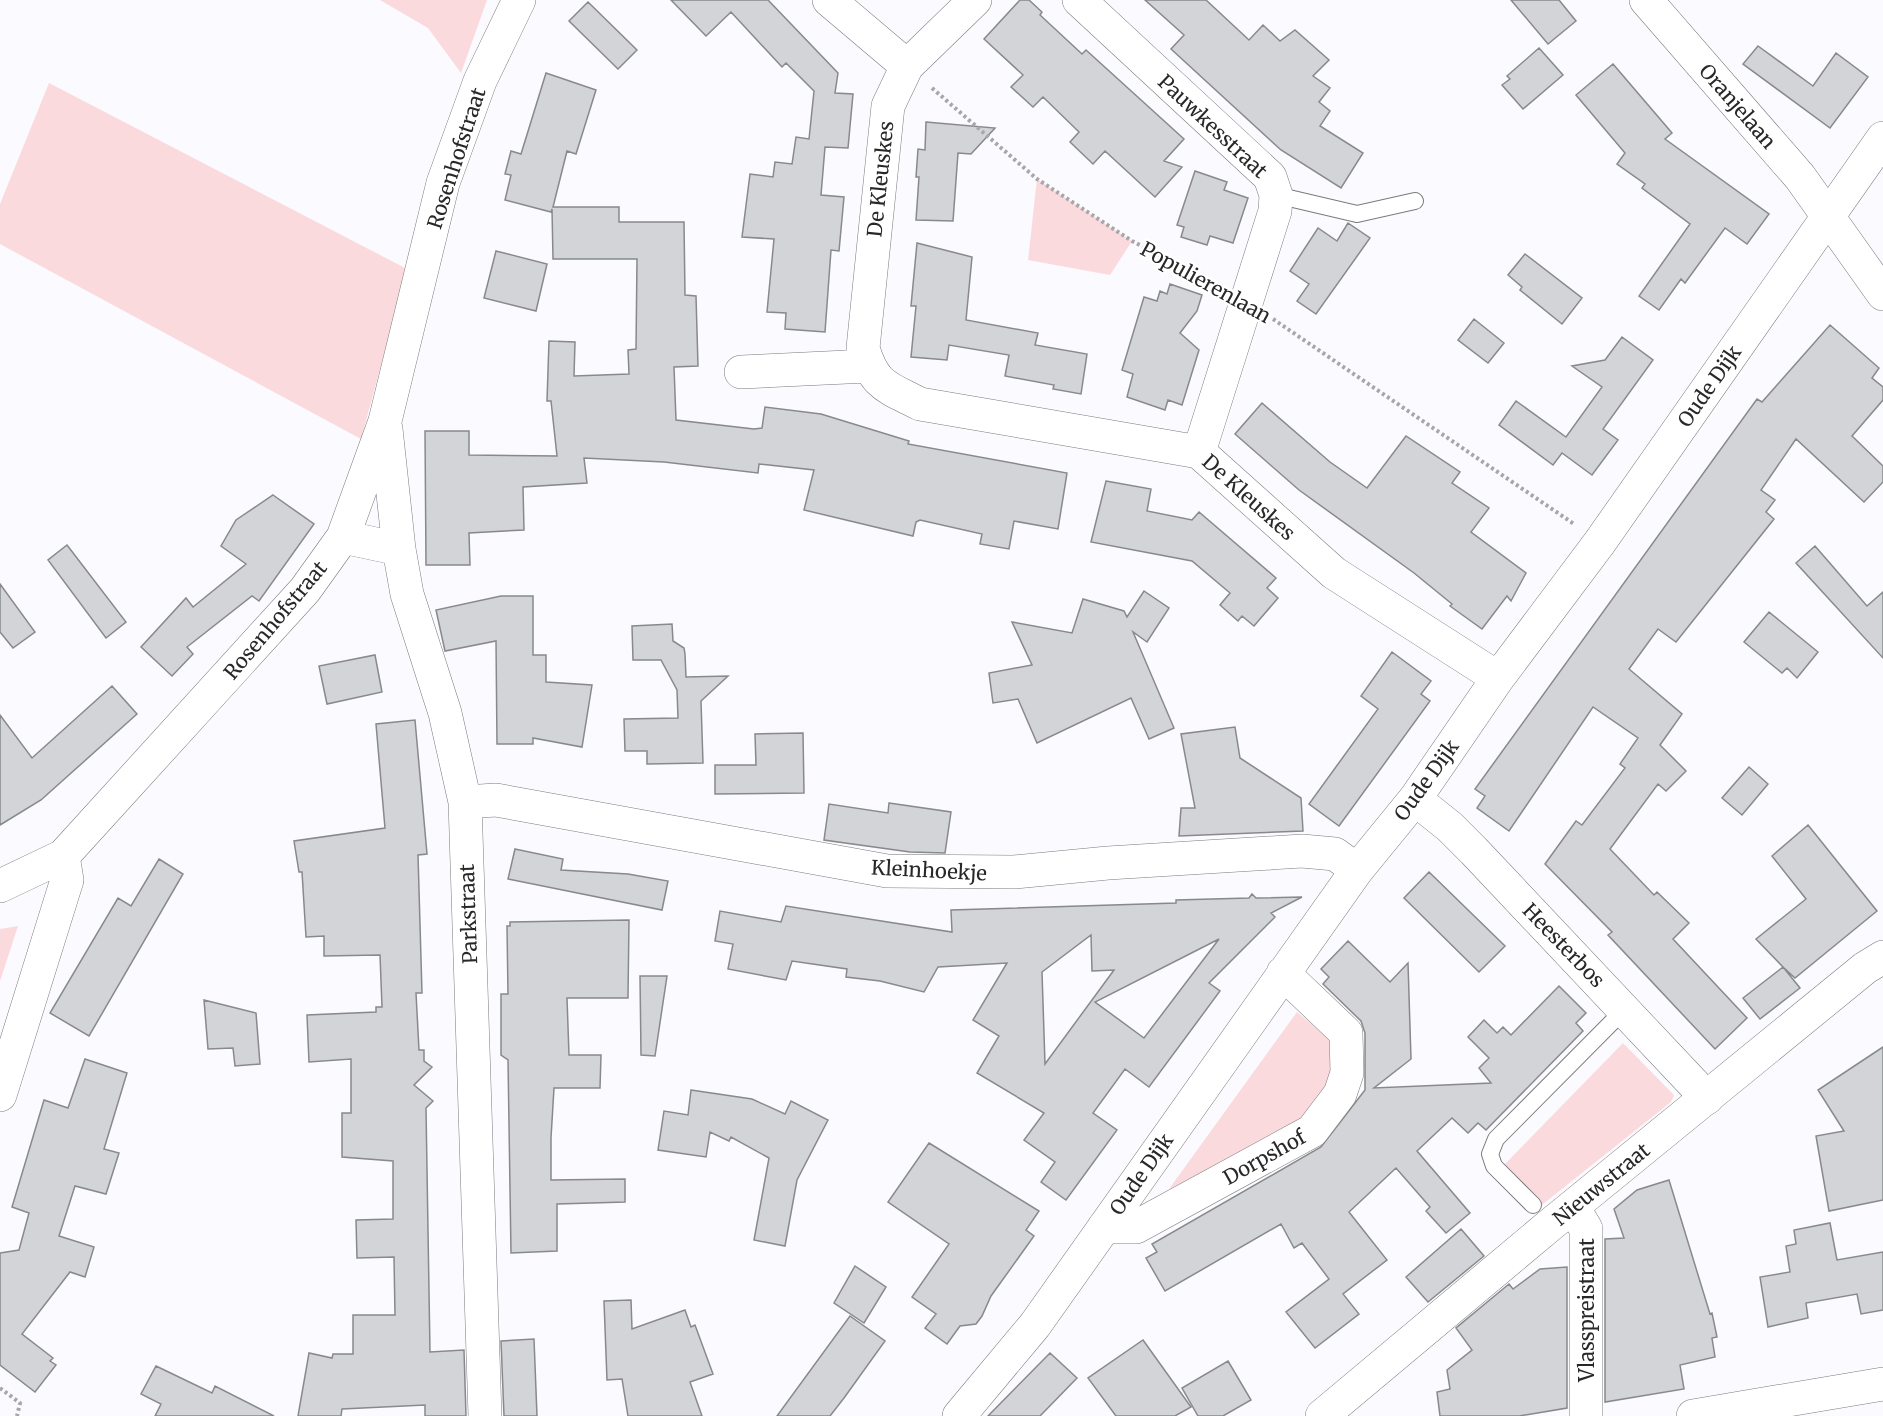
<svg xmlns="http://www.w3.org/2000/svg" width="1883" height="1416" font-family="Merriweather,serif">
<rect width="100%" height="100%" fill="#fbfafe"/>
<path fill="#fbdade" d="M380,0h107l-26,73 -33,-45z
M49,83l358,186 -46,170 -361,-195v-40z
M1037,179l95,62 -22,34 -82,-15z
M18,926l-18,55v-52z
M1297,1012l32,27 3,34 -7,19 -24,34 -132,63z
M1623,1043l51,52 -3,7 -133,106 -36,-41z"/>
<path fill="#d3d4d8" stroke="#87898c" stroke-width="1.5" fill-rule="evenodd" d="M671,0h97l70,73 -3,20 18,1 -5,54 -23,-1 -4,48 23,2 -5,54 -8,-1 -6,82 -40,-3 1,-16 -19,-1 7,-73 -32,-2 8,-63 23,3 2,-15 17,2 4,-27 13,2 5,-48 -28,-28 -4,4 -51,-55 -25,24z
M1020,0h9l13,12 -2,3 42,39 4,-4 98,89 -20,22 18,6 -27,30 -50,-46 -12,13 -23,-22 9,-10 -36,-35 -10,10 -22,-20 12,-12 -39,-36z
M1145,0h61l43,40 14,-15 17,16 15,-11 34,30 -16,16 17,12 -11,14 11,9 -10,15 43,27 -22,35 -60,-38 -110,-101 13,-14z
M1511,0h48l17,21 -28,23z
M588,2l49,48 -19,19 -49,-48z
M1758,46l55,40 23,-33 32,24 -38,51 -87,-64z
M1539,48l24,27 -40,34 -21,-24 8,-6 -3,-3z
M1613,64l59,69 -7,6 104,75 -22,30 -22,-16 -40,55 -4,-4 -22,31 -20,-14 51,-72 -48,-36 3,-4 -28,-20 8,-11 -49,-58z
M546,73l50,17 -20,64 -9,-3 -14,56h66v15h65l1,73 11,1 2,70 -24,1 2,53 78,9 8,-1 3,-21 56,7 88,27 -1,3 159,29 -9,56 -44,-8 -5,28 -29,-5 2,-10 -62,-14 -4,2 -3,14 -109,-26 10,-40 -55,-6 -1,9 -94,-11 -80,-4 3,25 -64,4 1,43 -55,3 1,32h-44l-1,-134h44v24l88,1 -6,-55h-4l2,-60 26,1 -1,34 55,-2 -1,-24 8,-1 1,-90h-84l-1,-50 -1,3 -46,-12 6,-25 -6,-1 6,-23 10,3z
M926,122l69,6 -24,26 -13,-1 -5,68 -37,-1 3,-43h-3l2,-28 7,1z
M1195,171l32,11 -3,8 24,8 -15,45 -23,-7 -3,9 -26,-8 3,-10 -7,-2z
M1348,223l22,15 -54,76 -19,-13 12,-17 -19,-13 28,-43 19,13z
M917,243l55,14 -6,63 72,13 -3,12 52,9 -6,40 -28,-5 1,-4 -49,-9 4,-21 -60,-10 -2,15 -36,-3 5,-51h-5z
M496,251l51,13 -11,47 -52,-13z
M1525,254l57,44 -20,26 -42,-34 2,-3 -14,-12z
M1170,284l32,11 -5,16 -17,22 19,17 -17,55 -14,-5 -3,10 -38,-13 6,-23 -11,-4 22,-73 13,4 3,-10 7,3z
M1474,319l30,24 -16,20 -30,-23z
M1830,325l49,43 -7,10 11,9v13l-31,36 31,30v16l-19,20 -68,-63 -35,51 14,10 -9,12 8,7 -98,123 -18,-13 -29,40 53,45 -22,31 26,26 -20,20 -8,-7 -48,65 44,46 3,-3 32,31 -16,16 74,79 -32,31 -107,-114 4,-3 -67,-68 31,-43 6,4 43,-57 -5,-4 18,-26 -45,-31 -84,124 -32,-23 8,-12 -10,-7 282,-390 5,3z
M1622,337l31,23 -50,69 15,11 -26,35 -30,-22 -9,12 -54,-40 17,-24 50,36 36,-50 -30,-21 33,-6z
M1262,403l68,59 37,26 39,-52 54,36 -8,11 37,25 -18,24 55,41 -15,28 -4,-5 -25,33 -32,-23 2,-2 -38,-31 -115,-83 -64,-56z
M1106,481l45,8 -4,22 45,9 7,-8 77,66 -9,10 11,10 -24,28 -12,-10 -4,5 -18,-16 10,-12 -38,-32 -101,-19z
M273,495l41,29 -55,77 -7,-5 -65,51 6,7 -21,22 -31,-29 45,-49 7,9 53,-43 -25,-18 15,-26z
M67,545l59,77 -20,16 -58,-78z
M1815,546l52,60 16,-14v66l-87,-95z
M0,584l35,48 -22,16 -13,-16z
M1144,591l25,17 -22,34 -14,-10 41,96 -25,11 -18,-41 -94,45 -19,-44 -25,4 -4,-30 43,-8 -20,-43 60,11 11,-34 41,12 3,6z
M501,596h32v59h13v27l46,3 -10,62 -49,-9v6h-36l-1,-103 -51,10 -9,-41z
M1769,612l49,40 -21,26 -10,-10 -5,5 -38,-31z
M672,624l1,17 11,7 1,6 1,23 42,-1 -27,25 2,62 -56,1v-13h-22l-1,-32 54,-1 -1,-28 -16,-30h-28l-1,-34z
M1392,652l39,29 -10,13 9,7 -91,125 -30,-22 69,-95 -17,-13z
M375,655l7,37 -55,12 -8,-38z
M112,686l25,28 -96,86 -41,25v-110l32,43z
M415,720l12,134 -9,1 4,138h-6l3,57h5v11l8,6 -18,18 19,16 -7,7 4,244 34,-2 2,66h-41v-11l-83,4 -1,7h-43l11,-63 23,5 1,-4h20v-39h42l-1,-58 -37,1 -1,-38 37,-1v-58l-51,-4v-44h9v-54l-42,3 -2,-47 69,-3v-5h6l-2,-52 -56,1v-20l-18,1 -4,-65h-3l-5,-31 91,-13 -9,-104z
M1235,727l5,31 61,40 2,33 -124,5 2,-28h14l-14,-74z
M803,733l1,60 -89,1v-29h41l-1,-31z
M1749,767l19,17 -26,31 -20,-17z
M889,803l62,9 -6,41 -35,-1 -86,-12 5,-36 59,9z
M1808,825l69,86 -82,67 -12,-11 17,21 -40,31 -17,-21 40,-31 -27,-28 50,-40 -34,-43z
M515,849l48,10 -2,11 67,4 40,7 -6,29 -154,-31z
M159,859l24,15 -94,162 -39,-23 68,-115 13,8z
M1429,872l76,74 -26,26 -75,-74z
M1252,894l4,4 46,-1 -31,16 4,4 -66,66 11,8 -71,96 -24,-18 -32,44 24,17 -51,70 -25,-18 14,-20 -31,-22 20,-27 -67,-40 22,-37 -26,-16 34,-57 -69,4 -14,25 -44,-11 -34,-4 1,-8 -55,-8 -6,19 -58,-11 5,-25 -18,-3 5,-30 61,11 5,-16 166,26 -1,-22 225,-7v-3l73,-2zM1091,935l1,36 22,-1 -69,94 -3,-92zM1219,939l-75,99 -49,-36z
M629,920l-1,78h-61l2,57h32l-1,33h-46l-3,50v42l74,-1v23l-68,2v47l-46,2 -3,-193 -7,-5v-61h7l-1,-68h3v-4z
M1348,941l42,41 18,-19 3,96 -37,29 117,-5 -12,-15 10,-10 -21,-21 16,-17 13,13 6,-6 8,8 48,-49 27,27 -10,10 7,8 -97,99 -8,-7 -10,10 -16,-15 -35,33 53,62 -24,20 -20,-22 4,-4 -34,-39 -47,44 38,48 -44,34 16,20 -44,34 -29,-36 43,-33 -27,-36 -8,5 -13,-24 -116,67 -19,-33 11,-6 -5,-8 169,-97 44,-57v-57l-4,-12 -38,-37 6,-7 -8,-8z
M640,976h27l-12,80 -14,-1z
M204,1000l52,13 4,51 -25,2 -2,-18 -25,1z
M1883,1047v153l-54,11 -13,-75 28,-5 -26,-41z
M85,1059l42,14 -23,76 15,4 -13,41 -31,-8 -16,50 35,11 -9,30 -15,-5 -48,62 31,24 -3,3 6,4 -21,27 -35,-27v-112l19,-3 10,-37 -17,-6 32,-107 24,8z
M691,1090l61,9 33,15 6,-13 37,19 -31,60 -12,66 -31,-6 15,-82 -38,-21 -2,4 -19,-9 -4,25 -48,-7 6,-39 24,4z
M929,1143l110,68 -13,19 8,6 -43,60 -9,20 -6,8 -16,2 -13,18 -22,-16 11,-14 -24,-17 37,-53 -61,-42z
M1669,1180l41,134 2,-1 5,24 -5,1 3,19 -35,8 4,24 -79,13v-163l19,-1 -10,-29 23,-19z
M1830,1223l7,37 46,-8v58l-22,4 -4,-20 -51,9 2,15 -40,9 -8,-50 30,-5 -4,-26 10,-2 -2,-14z
M1461,1229l23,27 -56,46 -22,-25z
M855,1266l31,21 -22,36 -30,-20z
M1567,1267v141l-48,8h-79l-3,-24 13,-3 -3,-19 25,-20 -16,-22 53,-44 4,5 27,-20z
M631,1300l1,29 53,-19 6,17 4,-2 18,49 -23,8 12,34h-74l-6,-37 -15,1 -3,-79z
M850,1316l35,25 -41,57 -14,18h-53z
M534,1339l3,77h-33l-3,-75z
M1143,1340l48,67 -16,9h-59l-28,-38z
M1050,1353l27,25 -37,38h-52z
M1228,1361l23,39 -28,16h-25l-16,-28z
M156,1366l56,27 3,-7 59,30h-119l6,-12 -20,-10z"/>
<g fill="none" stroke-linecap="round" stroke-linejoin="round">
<g stroke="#7b7a7d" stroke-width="18">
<path id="lane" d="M1276,195l81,19 58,-13
M1533,1205l-39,-39 -4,-12 6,-15 129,-130"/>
</g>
<g stroke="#7b7a7d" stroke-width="34">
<path id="street" d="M829,0l78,66
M975,0l-68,66 -19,40 -25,242c11,38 24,39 57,56l279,48 135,121 164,105
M1079,0l191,177 6,18 -1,16 -76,241
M1646,0l154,177 83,117
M741,372l127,-6
M386,429l13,120 8,45 38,119 20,89 20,614
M343,537l56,12
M1415,799l35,28 24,24 233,247
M465,802l31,-2 391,71 127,1 94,-9 194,-12 33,3 22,16
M0,886l63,-30
M0,1095l67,-215 -4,-24 242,-266 38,-53 42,-116 58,-238 37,-102 39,-81
M1573,1207l13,22v187
M1104,1227h32l176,-96 28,-37 7,-21 -1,-40 -63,-60
M959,1416l76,-91 322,-455 58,-71 83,-121 102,-136 283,-404
M1693,1416l190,-32"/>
</g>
<g stroke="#7b7a7d" stroke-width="34">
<path id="secondary" d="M1322,1416l228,-191 315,-257 18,-11"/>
</g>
<path stroke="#a7a7aa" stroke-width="4" stroke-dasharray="3 3" stroke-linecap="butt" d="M932,88l105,91 95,62 86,45
M1273,319l301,205
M0,1388l20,15 -3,13"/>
<use href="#lane" stroke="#fff" stroke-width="16"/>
<use href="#street" stroke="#fff" stroke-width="33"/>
<use href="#secondary" stroke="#fff" stroke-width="33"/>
</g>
<g text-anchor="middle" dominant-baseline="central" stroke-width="5" stroke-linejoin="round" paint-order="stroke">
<g font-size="20" fill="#282829" stroke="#fff">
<text transform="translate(1738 106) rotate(49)">Oranjelaan</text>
<text transform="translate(1213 126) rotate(43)">Pauwkesstraat</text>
<text transform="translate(456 158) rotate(-72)">Rosenhofstraat</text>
<text transform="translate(880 179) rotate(-84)">De Kleuskes</text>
<text transform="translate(1206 282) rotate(29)">Populierenlaan</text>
<text transform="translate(1709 386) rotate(-55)">Oude Dijk</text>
<text transform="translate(1249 497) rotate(42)">De Kleuskes</text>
<text transform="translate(275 620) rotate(-50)">Rosenhofstraat</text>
<text transform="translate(1426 780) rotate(-54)">Oude Dijk</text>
<text transform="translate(929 870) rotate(3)">Kleinhoekje</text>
<text transform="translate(468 914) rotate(-92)">Parkstraat</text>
<text transform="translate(1564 945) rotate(46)">Heesterbos</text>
<text transform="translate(1264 1157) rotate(-29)">Dorpshof</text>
<text transform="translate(1141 1174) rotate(-55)">Oude Dijk</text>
<text transform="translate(1601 1184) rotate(-39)">Nieuwstraat</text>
<text transform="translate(1586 1310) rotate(-90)">Vlasspreistraat</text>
</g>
</g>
</svg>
